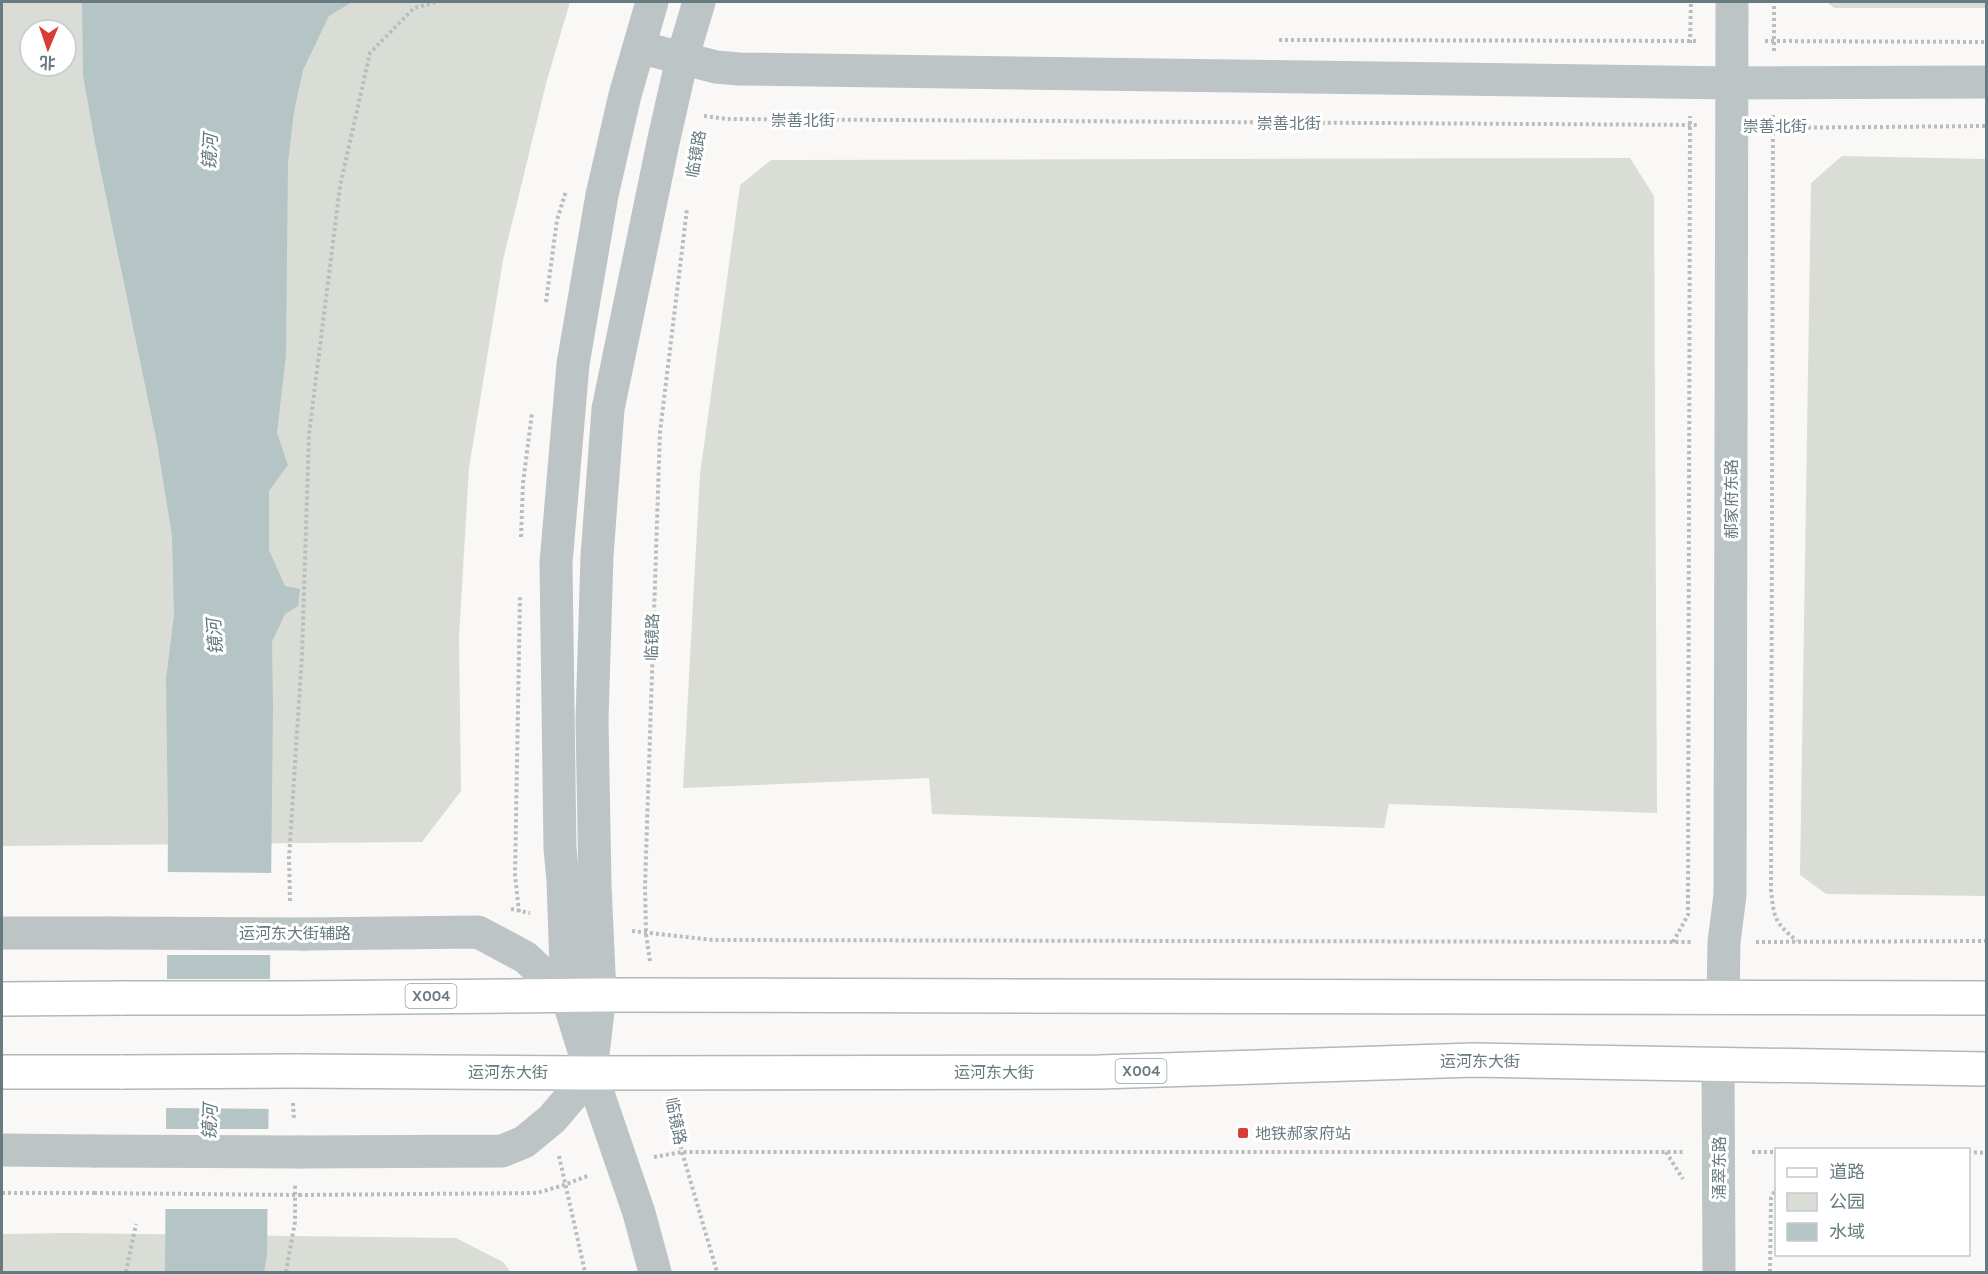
<svg xmlns="http://www.w3.org/2000/svg" width="1988" height="1274" font-family="Karla,'Noto Sans SC',sans-serif">
<rect width="100%" height="100%" fill="#f9f8f6"/>
<path fill="#daddd6" fill-rule="evenodd" d="M2,2h568l-23,78 -44,180 -34,208 -10,169 2,154 -39,51 -420,4zM30,30h36v36h-36z
M1827,2h159v6h-152z
M1842,156l144,3v737l-160,-2 -26,-19 11,-692z
M1630,158l24,38 3,617 -268,-9 -5,24 -452,-14 -3,-36 -246,10 17,-314 40,-289 31,-25z
M69,1233l387,5 47,24 8,10h-509v-38z"/>
<path fill="#b5c5c5" d="M82,2h270l-23,14 -26,54 -9,42 -6,50 -2,193 -9,78 11,32 -19,26v59l16,36 15,3 -2,17 -13,8 -13,28 1,64 -6,550 -3,16h-99l3,-448 -2,-145 8,-64 -2,-79 -15,-93 -62,-300 -12,-68z"/>
<path fill="#f9f8f6" d="M165,872l109,1 -1,82h-108z
M165,979h108l-1,130 -108,-1z
M164,1129h108l-1,80h-108z"/>
<g fill="none" stroke-linecap="round" stroke-linejoin="round">
<g stroke="#b1b8ba" stroke-width="36">
<path id="major" d="M295,998l305,-3 1386,3
M2,999l122,-1
M295,1071l296,2 508,-1 375,-12 512,9
M2,1072h121"/>
</g>
<path stroke="#b8bdbe" stroke-width="4" stroke-dasharray="3 3" stroke-linecap="butt" d="M1279,40l419,1
M1765,41l221,1
M1690,43l1,-41
M1774,51v-49
M1773,115l-2,775c3,28 3,32 26,51
M704,116l23,3 971,6
M1766,128l220,-2
M546,302l11,-82 9,-29
M521,537l2,-54 9,-70
M290,901l-1,-43 13,-203 7,-221 31,-248 30,-133 44,-45 22,-6
M511,909l19,4
M519,912l-4,-37 5,-279
M632,931l81,9 979,2
M1673,942l15,-27 2,-799
M1756,942l230,-1
M650,961l-4,-27 -1,-48 15,-454 27,-223
M293,1103l1,17
M673,1105l9,47 35,120
M1666,1152l17,27
M1752,1152h24
M1968,1152l18,1
M559,1156l26,116
M654,1157l28,-5h1002
M2,1193h92
M299,1195l238,-2 27,-8 26,-10
M126,1272l10,-48
M286,1272l9,-50v-38
M1770,1272l1,-74 5,-10"/>
<path stroke="#bdc4c5" stroke-width="33" d="M652,2l-27,93 -23,100 -29,169 -17,199 4,285 3,33 4,115 24,77 48,140 16,59
M639,47l77,20 23,2 994,14 253,-1
M2,933h105
M304,934l174,-2 47,25 42,39
M1723,997l1,-55 6,-47 2,-893
M592,1062l8,-67 -5,-110 -3,-166 5,-163 11,-147 55,-266 19,-84 17,-57
M1718,1064l1,208
M2,1150l92,1
M299,1152l203,-1 22,-9 28,-23 39,-46"/>
<use href="#major" stroke="#fff" stroke-width="33"/>
<g stroke="#b1b8ba" stroke-width="36" stroke-linecap="butt">
<path id="major-bridge" d="M124,998h171
M123,1072l172,-1"/>
</g>
<path stroke="#b8bdbe" stroke-width="4" stroke-dasharray="3 3" stroke-linecap="butt" d="M94,1193l205,2"/>
<path stroke="#bdc4c5" stroke-width="33" d="M107,933l197,1
M94,1151l205,1"/>
<use href="#major-bridge" stroke="#fff" stroke-width="33"/>
</g>
<rect fill="#d83c37" stroke="#fff" stroke-width="2" x="1237" y="1127" width="12" height="12" rx="3"/>
<g text-anchor="middle" dominant-baseline="central" stroke-width="6" stroke-linejoin="round" paint-order="stroke">
<g fill="#fff" stroke="#94a2a5" stroke-width="1.5">
<rect x="405.5" y="984" width="51" height="24" rx="4.5"/>
<rect x="1115.5" y="1059" width="51" height="24" rx="4.5"/>
</g>
<g font-size="15" font-weight="bold" fill="#667a7f">
<text x="431" y="996">X004</text>
<text x="1141" y="1071">X004</text>
</g>
<g font-size="16" fill="#667a7f" stroke="#fff">
<text x="803" y="120">崇善北街</text>
<text x="1289" y="123">崇善北街</text>
<text x="1775" y="126">崇善北街</text>
<text transform="translate(696 154) rotate(-80)">临镜路</text>
<text transform="translate(1731 499) rotate(-90)">郝家府东路</text>
<text transform="translate(652 637) rotate(-88)">临镜路</text>
<text x="295" y="933">运河东大街辅路</text>
<text x="1480" y="1061">运河东大街</text>
<text x="508" y="1072">运河东大街</text>
<text x="994" y="1072">运河东大街</text>
<text transform="translate(676 1121) rotate(79)">临镜路</text>
<text transform="translate(1719 1168) rotate(-90)">涌翠东路</text>
</g>
<g font-size="16" fill="#667a7f" stroke="#fff" text-anchor="start">
<text x="1255" y="1133">地铁郝家府站</text>
</g>
<g font-size="18" font-style="italic" fill="#607879" stroke="#fff">
<text transform="translate(210 152) rotate(-87)">镜河</text>
<text transform="translate(215 637) rotate(-94)">镜河</text>
<text transform="translate(210 1122) rotate(-88)">镜河</text>
</g>
</g>
<rect width="1988" height="1274" fill="none" stroke="#667a7f" stroke-width="6"/>
<rect x="1775" y="1148" width="195" height="108" fill="#ffffff" stroke="#c2cacc" stroke-width="1.5"/>
<rect x="1787" y="1168" width="30" height="9" fill="#ffffff" stroke="#c2cacc" stroke-width="1.5"/>
<text x="1829" y="1178" font-size="18" fill="#667a7f">道路</text>
<rect x="1787" y="1193" width="30" height="18" fill="#daddd6" stroke="#c2cacc" stroke-width="1.5"/>
<text x="1829" y="1208" font-size="18" fill="#667a7f">公园</text>
<rect x="1787" y="1223" width="30" height="18" fill="#b5c5c5" stroke="#c2cacc" stroke-width="1.5"/>
<text x="1829" y="1238" font-size="18" fill="#667a7f">水域</text>
<g transform="translate(48 48) rotate(182)"><circle r="28" fill="#ffffff" stroke="#c2cacc" stroke-width="1.5"/>
<path d="M0-4.5L10 22L0 15L-10 22Z" fill="#d83c37"/>
<text y="-9" font-size="16" font-weight="bold" text-anchor="middle" fill="#667a7f">北</text>
</g>
</svg>
